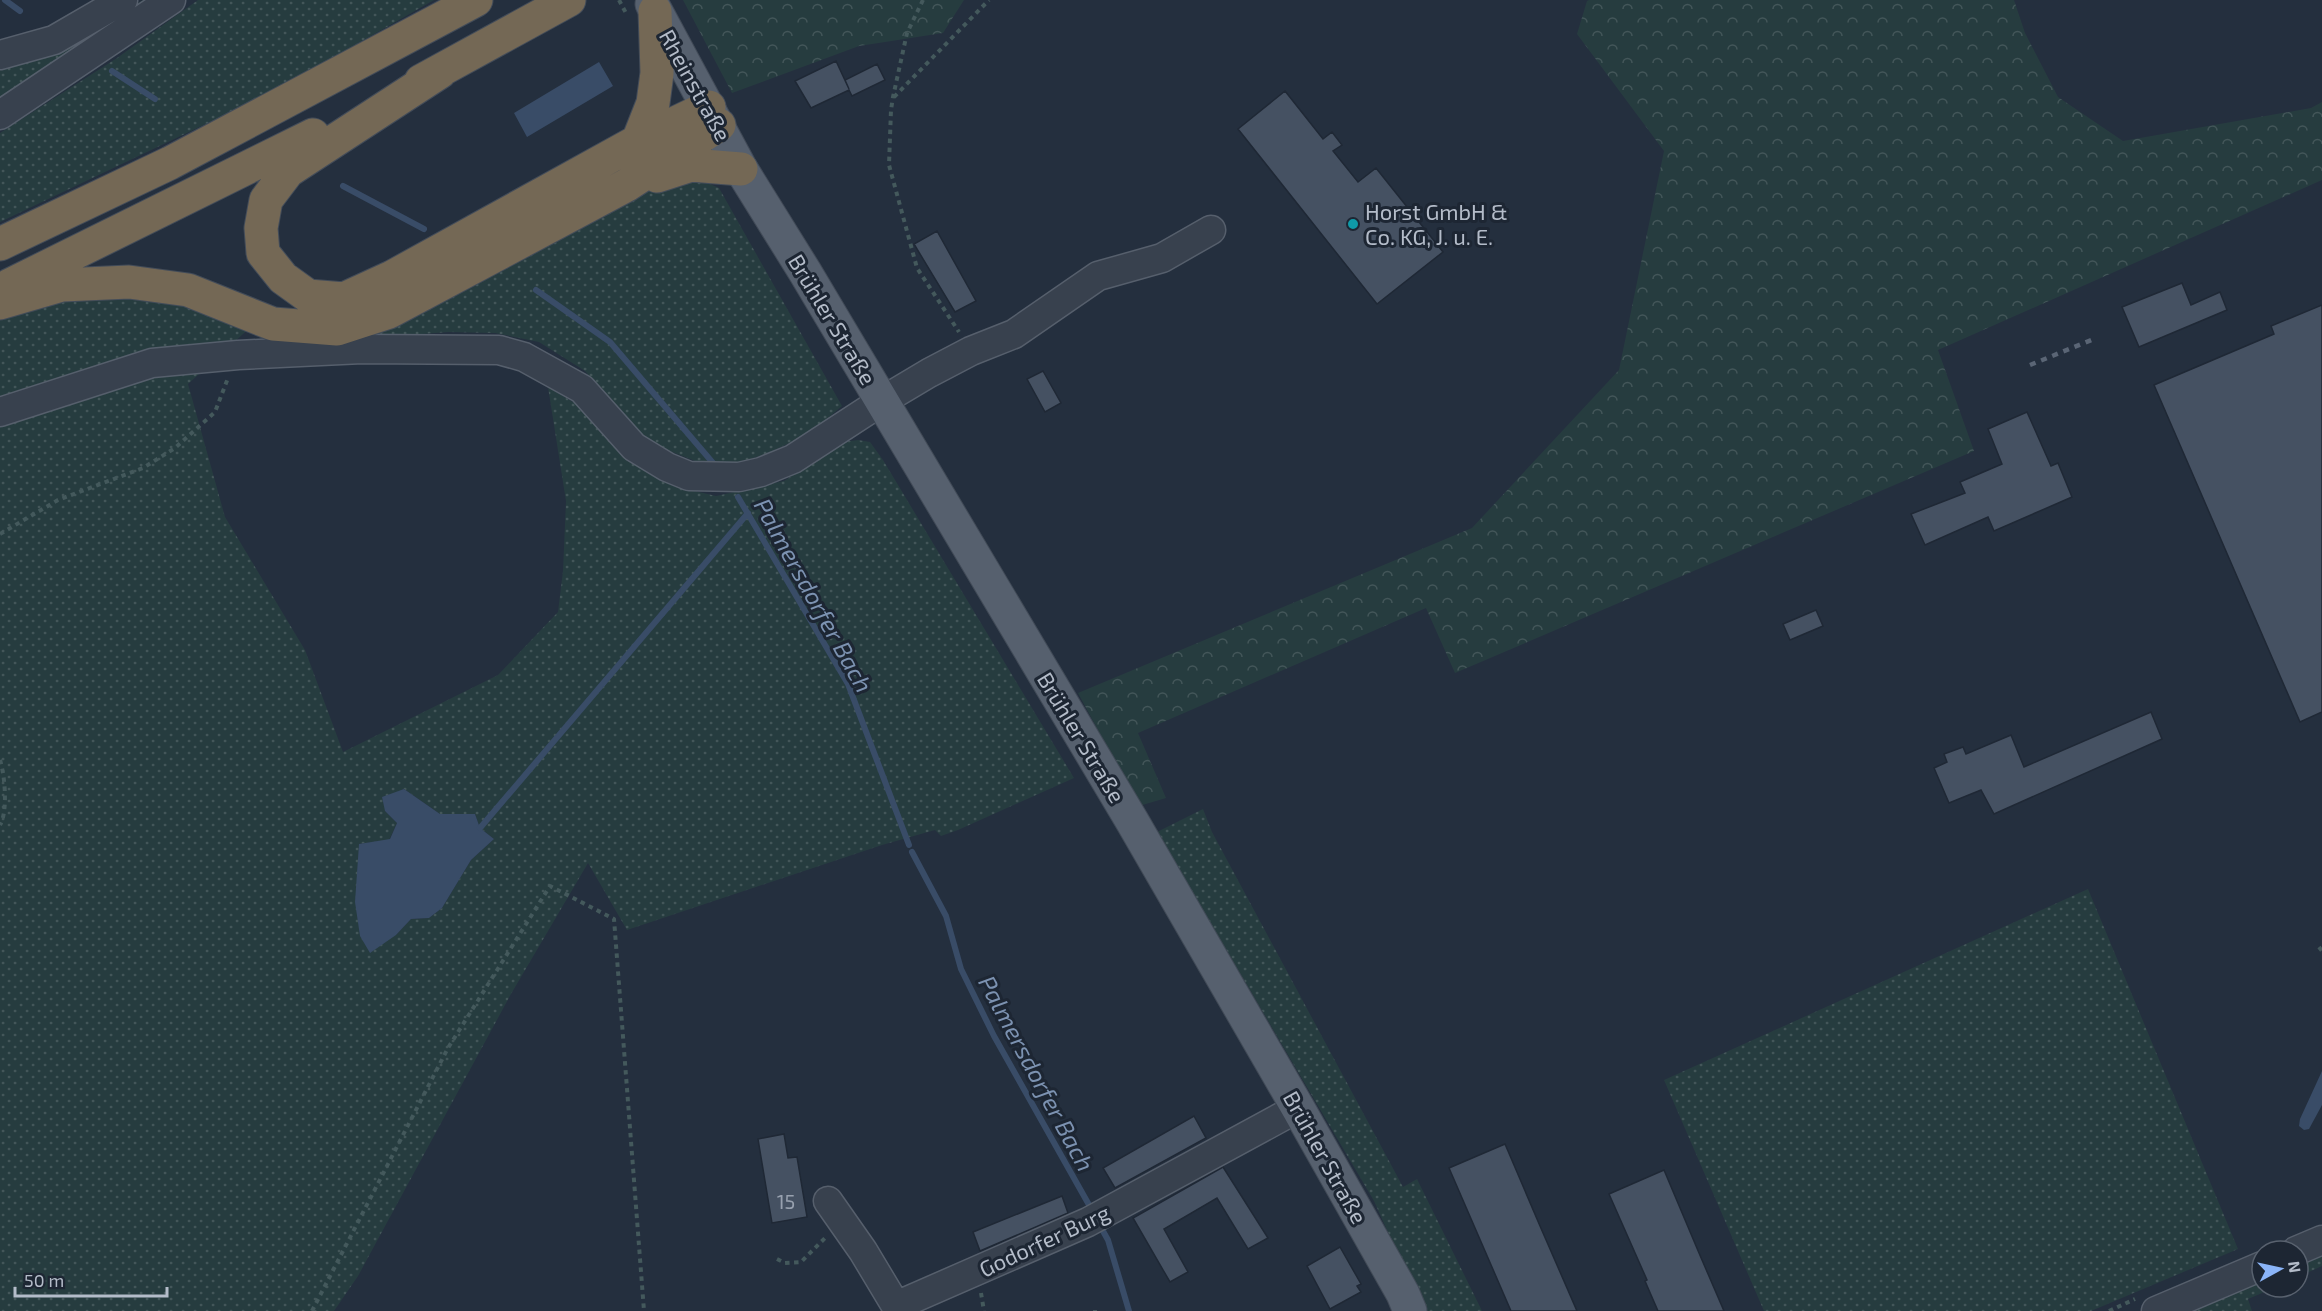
<svg xmlns="http://www.w3.org/2000/svg" width="2322" height="1311" font-family="'Exo 2',sans-serif">
<defs>
<pattern id="grass-dots" width="8" height="8" patternUnits="userSpaceOnUse" patternTransform="scale(1.5)"><rect width="8" height="8" fill="#263c3f"/><path d="M2 2h.1M6 6h.1" fill="none" stroke="#435659" stroke-width="1.8" stroke-linecap="round"/></pattern>
<pattern id="forest-crowns" width="20" height="18" patternUnits="userSpaceOnUse" patternTransform="scale(1.5)"><rect width="20" height="18" fill="#263c3f"/><path d="M2 6a3 3 0 1 1 6 0M12 15a3 3 0 1 1 6 0" fill="none" stroke="#435659"/></pattern>
</defs>
<rect width="100%" height="100%" fill="#242f3e"/>
<path fill="url(#grass-dots)" fill-rule="evenodd" d="M143,0h12l-155,100v-35l105,-42z
M198,0h236l-119,68 -84,44 -231,110v-89l117,-75z
M683,172l36,16 123,218 -33,28 -41,19 -26,9 -39,2 -41,-16 -23,-16 -54,-61 -46,-29 -44,-9 -46,-1 -80,6 163,-92z
M113,292l88,12 53,20 -66,60 37,133 80,133 38,102 155,-77 60,-63 5,-41 3,-70 -18,-114 43,26 35,44 23,17 24,12 43,10 68,-15 59,-39 15,-2 12,2 13,18 191,318 -116,52 -17,6 -6,-6 -53,15 -255,85 -39,-67 -77,131 -153,282 -24,35h-334v-994l55,-16zM404,789l36,25h35l5,14 14,11 -23,21 -29,48 -13,10 -18,1 -15,16 -37,-91 30,-4 8,-17 -12,-12z
M1203,809l9,23 191,355 14,-8 65,132h-59l-49,-110 -217,-369z
M2088,889l150,360 -147,62h-327l-100,-231z
M2322,1250v16l-24,11v-16z
M2262,1276v11h14l-28,12 4,12h-70z"/>
<path fill="url(#forest-crowns)" d="M683,0h281l-21,33 -84,13 -127,47z
M1589,0h425l11,33 33,64 65,44 188,-33 11,-6v78l-384,170 36,101 -519,222 -29,-65 -288,125 28,65 -27,8 -61,-113 394,-165 147,-158 45,-219 -87,-117 10,-33z"/>
<path fill="#394c67" d="M599,62l14,24 -86,51 -13,-24z
M404,789l36,25h35l5,14 14,11 -23,21 -29,48 -13,10 -18,1 -15,16 -26,18 -10,-17 -5,-34 4,-58 31,-5 7,-16 -12,-12 -3,-14z
M2322,1071v34l-13,24 -5,1 -5,-4 1,-7z"/>
<g fill="none" stroke-linecap="round" stroke-linejoin="round">
<path stroke="#394c67" stroke-width="6" d="M5,0l15,11
M112,71l43,28
M343,186l81,43
M536,290l74,52 103,121
M738,497l110,187 61,161
M480,828l268,-315
M912,852l34,64 15,53 33,67 99,176
M1099,1224l9,16 21,71"/>
</g>
<path fill="#455162" stroke="#1f2835" stroke-width="1.5" d="M836,61l13,28 -4,-9 32,-16 8,16 -33,16 -3,-6 -38,18 -16,-27z
M1285,91l38,48 9,-7 10,13 -9,6 25,31 18,-14 67,84 -66,52 -139,-175z
M937,231l39,70 -21,11 -41,-68z
M2182,283l9,22 29,-13 7,18 -88,37 -17,-40z
M2322,305v407l-22,10 -146,-337 120,-51 -3,-8z
M1043,371l18,32 -16,9 -18,-33z
M2027,412l24,54 7,-3 14,34 -78,34 -6,-14 -63,28 -14,-31 54,-21 -5,-11 42,-18 -14,-35z
M1816,610l7,16 -33,14 -7,-16z
M2151,712l11,27 -168,75 -13,-24 -32,13 -15,-35 13,-6 -3,-8 19,-7 3,7 45,-19 13,32z
M1194,1116l12,22 -91,50 -12,-20z
M784,1134l4,24 9,-1 10,60 -35,6 -14,-84z
M1505,1144l35,82 37,85h-66l-62,-143z
M1223,1167l45,71 -20,11 -31,-51 -53,31 24,43 -18,10 -37,-64z
M1664,1170l35,83 25,58h-66l-13,-30 2,-1 -38,-86z
M1062,1196l6,17 -88,38 -7,-19z
M1340,1247l21,37 -4,2 4,6 -31,17 -23,-43z"/>
<g fill="none" stroke-linecap="round" stroke-linejoin="round">
<g stroke="#565f6c" stroke-width="31">
<path id="minor" d="M0,55l54,-15 69,-40
M0,115l171,-115
M0,412l152,-49 86,-8 124,-6 137,1 25,7 58,32 52,58 33,20 22,9 50,1 22,-5 32,-13 89,-58 47,-28 42,-22 43,-17 84,-58 64,-18 49,-28
M828,1201l35,50 33,55 192,-84 210,-114
M2296,1251l26,-11
M2156,1311l106,-45"/>
</g>
<g stroke="#414a57" stroke-width="35">
<path id="major" d="M652,4l89,165 64,103 327,549 166,287 105,186 7,17"/>
</g>
<g stroke="#434c59" stroke-width="35">
<path id="highway" d="M440,72l-152,99 -22,29 -5,28 2,25 20,25 25,18 36,3 48,-22 246,-136 71,-34
M421,81l148,-81
M638,141l15,-38 4,-30 -2,-62
M657,176l34,-11 50,4
M0,244l170,-81 306,-163
M10,285l303,-150
M0,303l62,-18 67,-3 59,8 85,34 64,5 52,-17 238,-127 92,-60"/>
</g>
<path stroke="#44595c" stroke-width="4" stroke-dasharray="4.5 4.5" stroke-linecap="butt" d="M619,0l8,15
M923,0l-16,33 -14,64 -2,13 -2,55 28,103 42,64
M894,97l95,-97
M0,534l58,-34 85,-32 32,-20 40,-36 13,-34
M0,760c5,15 8,52 0,65
M2319,947l3,4
M777,1259l8,4 16,-1 24,-24
M981,1293l3,18
M1095,1310v1
M312,1311l136,-263 102,-162 64,33 30,392
M2109,1311l26,-12"/>
<use href="#minor" stroke="#38414e" stroke-width="28"/>
<use href="#major" stroke="#56606e" stroke-width="33"/>
<use href="#highway" stroke="#746855" stroke-width="33"/>
<path stroke="#5a6575" stroke-width="4.5" stroke-dasharray="6 6" stroke-linecap="butt" d="M2030,365l64,-26"/>
</g>
<circle fill="#0f9aa8" stroke="#1d2633" stroke-width="2" cx="1353" cy="224" r="6"/>
<g text-anchor="middle" dominant-baseline="central" stroke-width="6" stroke-linejoin="round" paint-order="stroke">
<g font-size="20" fill="#98a1af">
<text x="786" y="1201">15</text>
</g>
<g font-size="22" fill="#b4bcc9" stroke="#1d2633">
<text transform="translate(696 85) rotate(61)">Rheinstraße</text>
<text transform="translate(833 319) rotate(59)">Brühler Straße</text>
<text transform="translate(1082 737) rotate(59)">Brühler Straße</text>
<text transform="translate(1326 1157) rotate(61)">Brühler Straße</text>
<text transform="translate(1044 1240) rotate(-25)">Godorfer Burg</text>
</g>
<g font-size="22" fill="#b4bcc9" stroke="#1d2633" text-anchor="start">
<text x="1365" y="211">Horst GmbH &amp;<tspan x="1365" dy="25">Co. KG, J. u. E.</tspan></text>
</g>
<g font-size="24" font-style="italic" fill="#7c92b1" stroke="#1d2633">
<text transform="translate(814 595) rotate(61)">Palmersdorfer Bach</text>
<text transform="translate(1037 1073) rotate(62)">Palmersdorfer Bach</text>
</g>
</g>
<g transform="translate(2280 1269) rotate(82)"><circle r="28" fill="#1d2633" stroke="#59626f" stroke-width="1.5"/>
<path d="M0-4.5L10 22L0 15L-10 22Z" fill="#8ab4f8"/>
<text y="-9" font-size="16" font-weight="bold" text-anchor="middle" fill="#b4bcc9">N</text>
</g>
<path d="M15 1287v9h152v-9" fill="none" stroke="#b4bcc9" stroke-width="3"/>
<text x="24" y="1287" font-size="18" fill="#b4bcc9" stroke="#1d2633" stroke-width="4.5" paint-order="stroke">50 m</text>
</svg>
